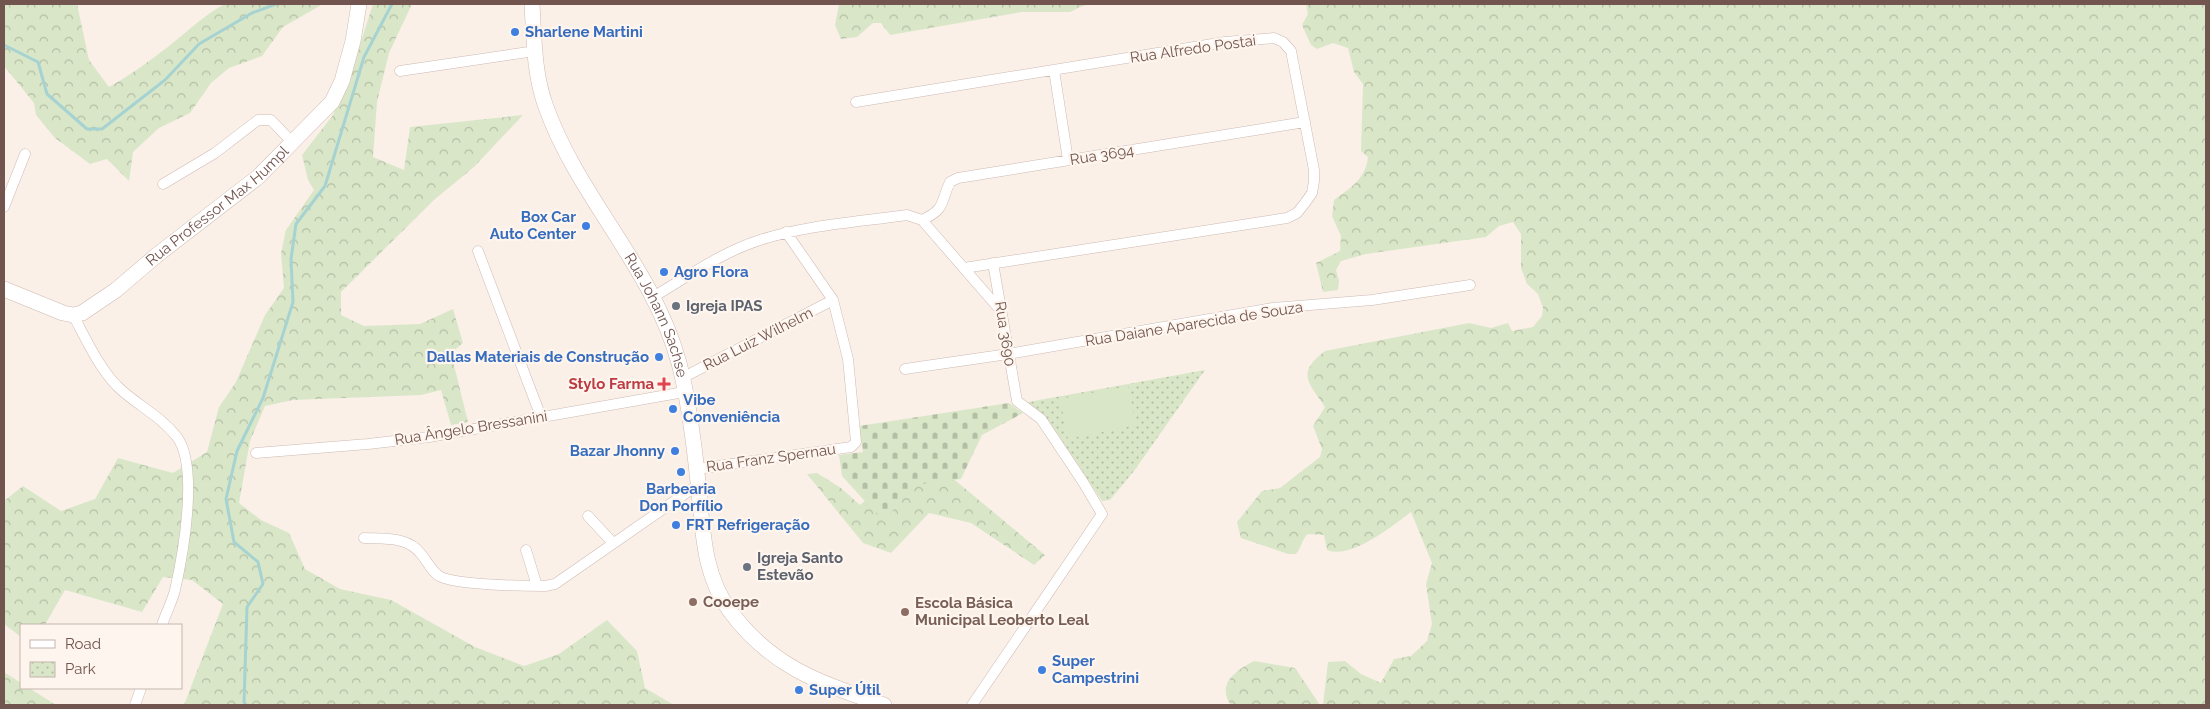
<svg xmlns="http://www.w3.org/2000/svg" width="2210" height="709" font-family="Raleway,sans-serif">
<defs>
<pattern id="forest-crowns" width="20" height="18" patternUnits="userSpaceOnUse" patternTransform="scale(1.25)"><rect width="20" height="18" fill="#d9e7c8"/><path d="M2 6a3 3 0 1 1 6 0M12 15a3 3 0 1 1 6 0" fill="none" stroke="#b4bea5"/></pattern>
<pattern id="cemetery-stones" width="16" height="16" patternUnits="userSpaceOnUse" patternTransform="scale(1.25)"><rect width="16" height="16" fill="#d9e7c8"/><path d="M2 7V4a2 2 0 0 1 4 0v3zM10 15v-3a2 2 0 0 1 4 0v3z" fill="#b4bea5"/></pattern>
<pattern id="park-dots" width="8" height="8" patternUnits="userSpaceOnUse" patternTransform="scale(1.25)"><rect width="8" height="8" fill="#d9e7c8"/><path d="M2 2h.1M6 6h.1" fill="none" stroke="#b4bea5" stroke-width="1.8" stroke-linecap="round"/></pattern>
</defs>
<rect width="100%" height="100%" fill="#faf0e8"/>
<path fill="url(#forest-crowns)" d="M4,4h73l12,56 20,27c21,-12 41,-26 60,-41 19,-15 35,-31 56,-42h98l-40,23 -21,29 -33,12 -18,15 -21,30 -31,15 -26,24 -4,29 -22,-22 -17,5 -35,-26 -19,-23 -2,-12 -30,-37z
M373,4h39l-23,49 -12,49 -4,55 31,13 6,-43 113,-12 -49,52 -39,32 -94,93v23l23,11 56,-2 33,-15 10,34 -12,10 17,69 -17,3 -10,-35 -20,5 -128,5 -28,6 -15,35 -11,62 22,17 28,13 16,36 35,20 51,11 84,47 49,19 35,-12 48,-34 30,31 8,37 29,17h-490l39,-101 -31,-24 -29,-3 -21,35 -77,-22 -19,33 -3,2h-22v12l-17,-13v-123l19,-15 38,25 34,-12 23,-41 55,15 34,-21 12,-45 17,-25 29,-67 19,-27 -3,-35 5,-23 28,-40 -6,-10 -6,-25 31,-40 21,-51z
M839,4h248l-17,8h-48l-132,23 -9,-12h-8l-16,14 -16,2 -6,-14z
M1306,4h900v701h-883l5,-43 17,-1 16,13 20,9 13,-24 17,-3 16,-15 5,-17 -6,-40 6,-21 -21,-51c-19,14 -60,48 -84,38l-3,-15 -16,-1c-7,6 -6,13 -12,20h-8l-47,-16 -4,-16 25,-31 18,-3 40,-31 2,-8 -9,-23 12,-19c-17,-25 -29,-34 0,-56l144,-28 22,5 17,-5 4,8 21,-4 9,-11 1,-8 -5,-14 -11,-10 -6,-16v-34l-8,-12 -14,4 -13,11 -120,17 -25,7 -5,9 3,11 -1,9 -15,2 -7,-29 24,-12 1,-15 -9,-20 2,-16c16,-12 32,-21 34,-43l-7,-6 2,-67 -9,-12 -6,-24 -15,-5 -16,6 -6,-4 -9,-20 6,-11z
M817,473l24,15 19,17 25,-22 65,-7 95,79 -11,10 -63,-42 -42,-10 -38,40 -28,-10 -56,-69z
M1254,661l41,7 25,37h-89c-15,-20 5,-35 23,-44z
M4,672l17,11v5h8l27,17h-52z"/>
<path fill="url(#cemetery-stones)" d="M1009,403l14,10 -41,22 -21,44 -49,6 -28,37 -42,-46 -3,-21 24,-3 -4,-26z"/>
<path fill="url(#park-dots)" d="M1205,370l-71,101 -24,29 -8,1 -44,-66 -16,-20 -19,-12z"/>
<path fill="#d9e7c8" d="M1128,386l8,39 -68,14 -8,-40z"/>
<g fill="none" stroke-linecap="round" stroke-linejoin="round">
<path stroke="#a6d3d2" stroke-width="3" d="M4,45l34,17 9,32 40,35h15l63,-49 34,-36 53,-31 24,-9
M246,705l-2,-3 3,-95 16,-23 -5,-22 -24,-20 -8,-43 11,-48 26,-53 30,-96 -2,-43 5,-35 29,-38 39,-129 28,-53"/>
<g stroke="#cdb9b2" stroke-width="11">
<path id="street" d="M1054,70l14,90
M400,71l135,-20
M856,102l369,-60 49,-4 9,4 8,9 23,119v11l-2,12 -7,10 -8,10 -10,5 -323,50
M163,184l52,-31 43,-33h13l21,22
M4,207l21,-53
M922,220c24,-11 18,-17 28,-38l8,-4 347,-56
M922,220l79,91
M478,251l63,166
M653,297c34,-20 69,-45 107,-57 47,-15 98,-18 147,-25l15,5
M73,315c13,24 25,51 44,71 18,18 44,30 60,51 22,30 6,118 -2,153 -3,12 -9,23 -13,35
M905,369l103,-15 265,-46 99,-8 98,-15
M682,378l151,-78
M256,453l112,-9 61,-7 255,-45
M697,469l154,-22 5,-5 -8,-83 -15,-59 -47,-68
M588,516l25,27
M364,538c19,1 44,-2 57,16 7,8 11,19 20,23 18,8 82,9 104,9l10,-2 144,-100
M526,550l11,36
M135,705l6,-17
M972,705l130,-191 -19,-32 -42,-63 -24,-18 -24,-138"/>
</g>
<g stroke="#d0b9b0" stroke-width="16">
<g id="secondary">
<path id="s1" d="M532,4c2,34 2,71 14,103 33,92 107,160 133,256 10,38 15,80 19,119 5,45 4,91 32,129 42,57 91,72 154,94"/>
<path id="s2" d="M4,289l59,24 10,2 9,-2 34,-23 41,-35 101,-78 74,-75 10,-21 11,-40 6,-37"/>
</g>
</g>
<use href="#street" stroke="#fff" stroke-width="10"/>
<use href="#secondary" stroke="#fff" stroke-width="15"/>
</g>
<g fill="#3f7fe0" stroke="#fdf5ee" stroke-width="2">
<circle cx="515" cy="32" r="5"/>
<circle cx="586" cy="226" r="5"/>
<circle cx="664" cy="272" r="5"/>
<circle cx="659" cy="357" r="5"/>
<circle cx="673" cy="409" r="5"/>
<circle cx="675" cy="451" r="5"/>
<circle cx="681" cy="472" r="5"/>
<circle cx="676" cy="525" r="5"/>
<circle cx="1042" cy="670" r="5"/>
<circle cx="799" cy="690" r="5"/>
</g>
<g fill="#6b7280" stroke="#fdf5ee" stroke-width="2">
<circle cx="676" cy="306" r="5"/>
<circle cx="747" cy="567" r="5"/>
</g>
<path fill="#e0444e" stroke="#fdf5ee" stroke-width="2" d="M661.5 376.5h5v5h5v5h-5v5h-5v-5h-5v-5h5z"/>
<g fill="#8d6e63" stroke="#fdf5ee" stroke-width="2">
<circle cx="693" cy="602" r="5"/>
<circle cx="905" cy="612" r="5"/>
</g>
<g text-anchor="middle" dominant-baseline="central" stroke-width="4.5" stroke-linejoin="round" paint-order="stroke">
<g font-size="15" font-weight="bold" fill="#366cbe" stroke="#fdf5ee" text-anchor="start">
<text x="525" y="32">Sharlene Martini</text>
<text x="576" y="217" text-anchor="end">Box Car<tspan x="576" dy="17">Auto Center</tspan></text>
<text x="674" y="272">Agro Flora</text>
<text x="649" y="357" text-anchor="end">Dallas Materiais de Construção</text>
<text x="683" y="400">Vibe<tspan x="683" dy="17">Conveniência</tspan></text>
<text x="665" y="451" text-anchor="end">Bazar Jhonny</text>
<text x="681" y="489" text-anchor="middle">Barbearia<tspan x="681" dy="17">Don Porfílio</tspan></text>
<text x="686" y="525">FRT Refrigeração</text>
<text x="1052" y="661">Super<tspan x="1052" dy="17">Campestrini</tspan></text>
<text x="809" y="690">Super Útil</text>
</g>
<g font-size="15" fill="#72554f" stroke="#fdf5ee">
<text transform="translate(1193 49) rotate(-8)">Rua Alfredo Postai</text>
<text transform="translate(1102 155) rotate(-9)">Rua 3694</text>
<text stroke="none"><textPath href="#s2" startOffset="256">Rua Professor Max Humpl</textPath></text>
<text stroke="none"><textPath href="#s1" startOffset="341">Rua Johann Sachse</textPath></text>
<text transform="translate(1194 324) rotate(-9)">Rua Daiane Aparecida de Souza</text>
<text transform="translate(1005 334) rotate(81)">Rua 3690</text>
<text transform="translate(758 339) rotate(-27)">Rua Luiz Wilhelm</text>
<text transform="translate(471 428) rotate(-9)">Rua Ângelo Bressanini</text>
<text transform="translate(771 458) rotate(-8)">Rua Franz Spernau</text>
</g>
<g font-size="15" font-weight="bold" fill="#5b616d" stroke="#fdf5ee" text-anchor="start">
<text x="686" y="306">Igreja IPAS</text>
<text x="757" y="558">Igreja Santo<tspan x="757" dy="17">Estevão</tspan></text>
</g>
<g font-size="15" font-weight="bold" fill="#be3a42" stroke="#fdf5ee" text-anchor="end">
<text x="654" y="384">Stylo Farma</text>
</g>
<g font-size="15" font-weight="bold" fill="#785e54" stroke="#fdf5ee" text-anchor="start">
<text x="703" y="602">Cooepe</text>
<text x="915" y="603">Escola Básica<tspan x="915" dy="17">Municipal Leoberto Leal</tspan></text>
</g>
</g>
<rect width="2210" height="709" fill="none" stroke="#72554f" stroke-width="10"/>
<rect x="20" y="624" width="162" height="65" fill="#fdf5ee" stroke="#c5b5ae"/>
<rect x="30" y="640" width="25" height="8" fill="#ffffff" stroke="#c5b5ae"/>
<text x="65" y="649" font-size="15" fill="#72554f">Road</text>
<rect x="30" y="662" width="25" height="15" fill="url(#park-dots)" stroke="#c5b5ae"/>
<text x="65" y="674" font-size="15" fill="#72554f">Park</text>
</svg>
